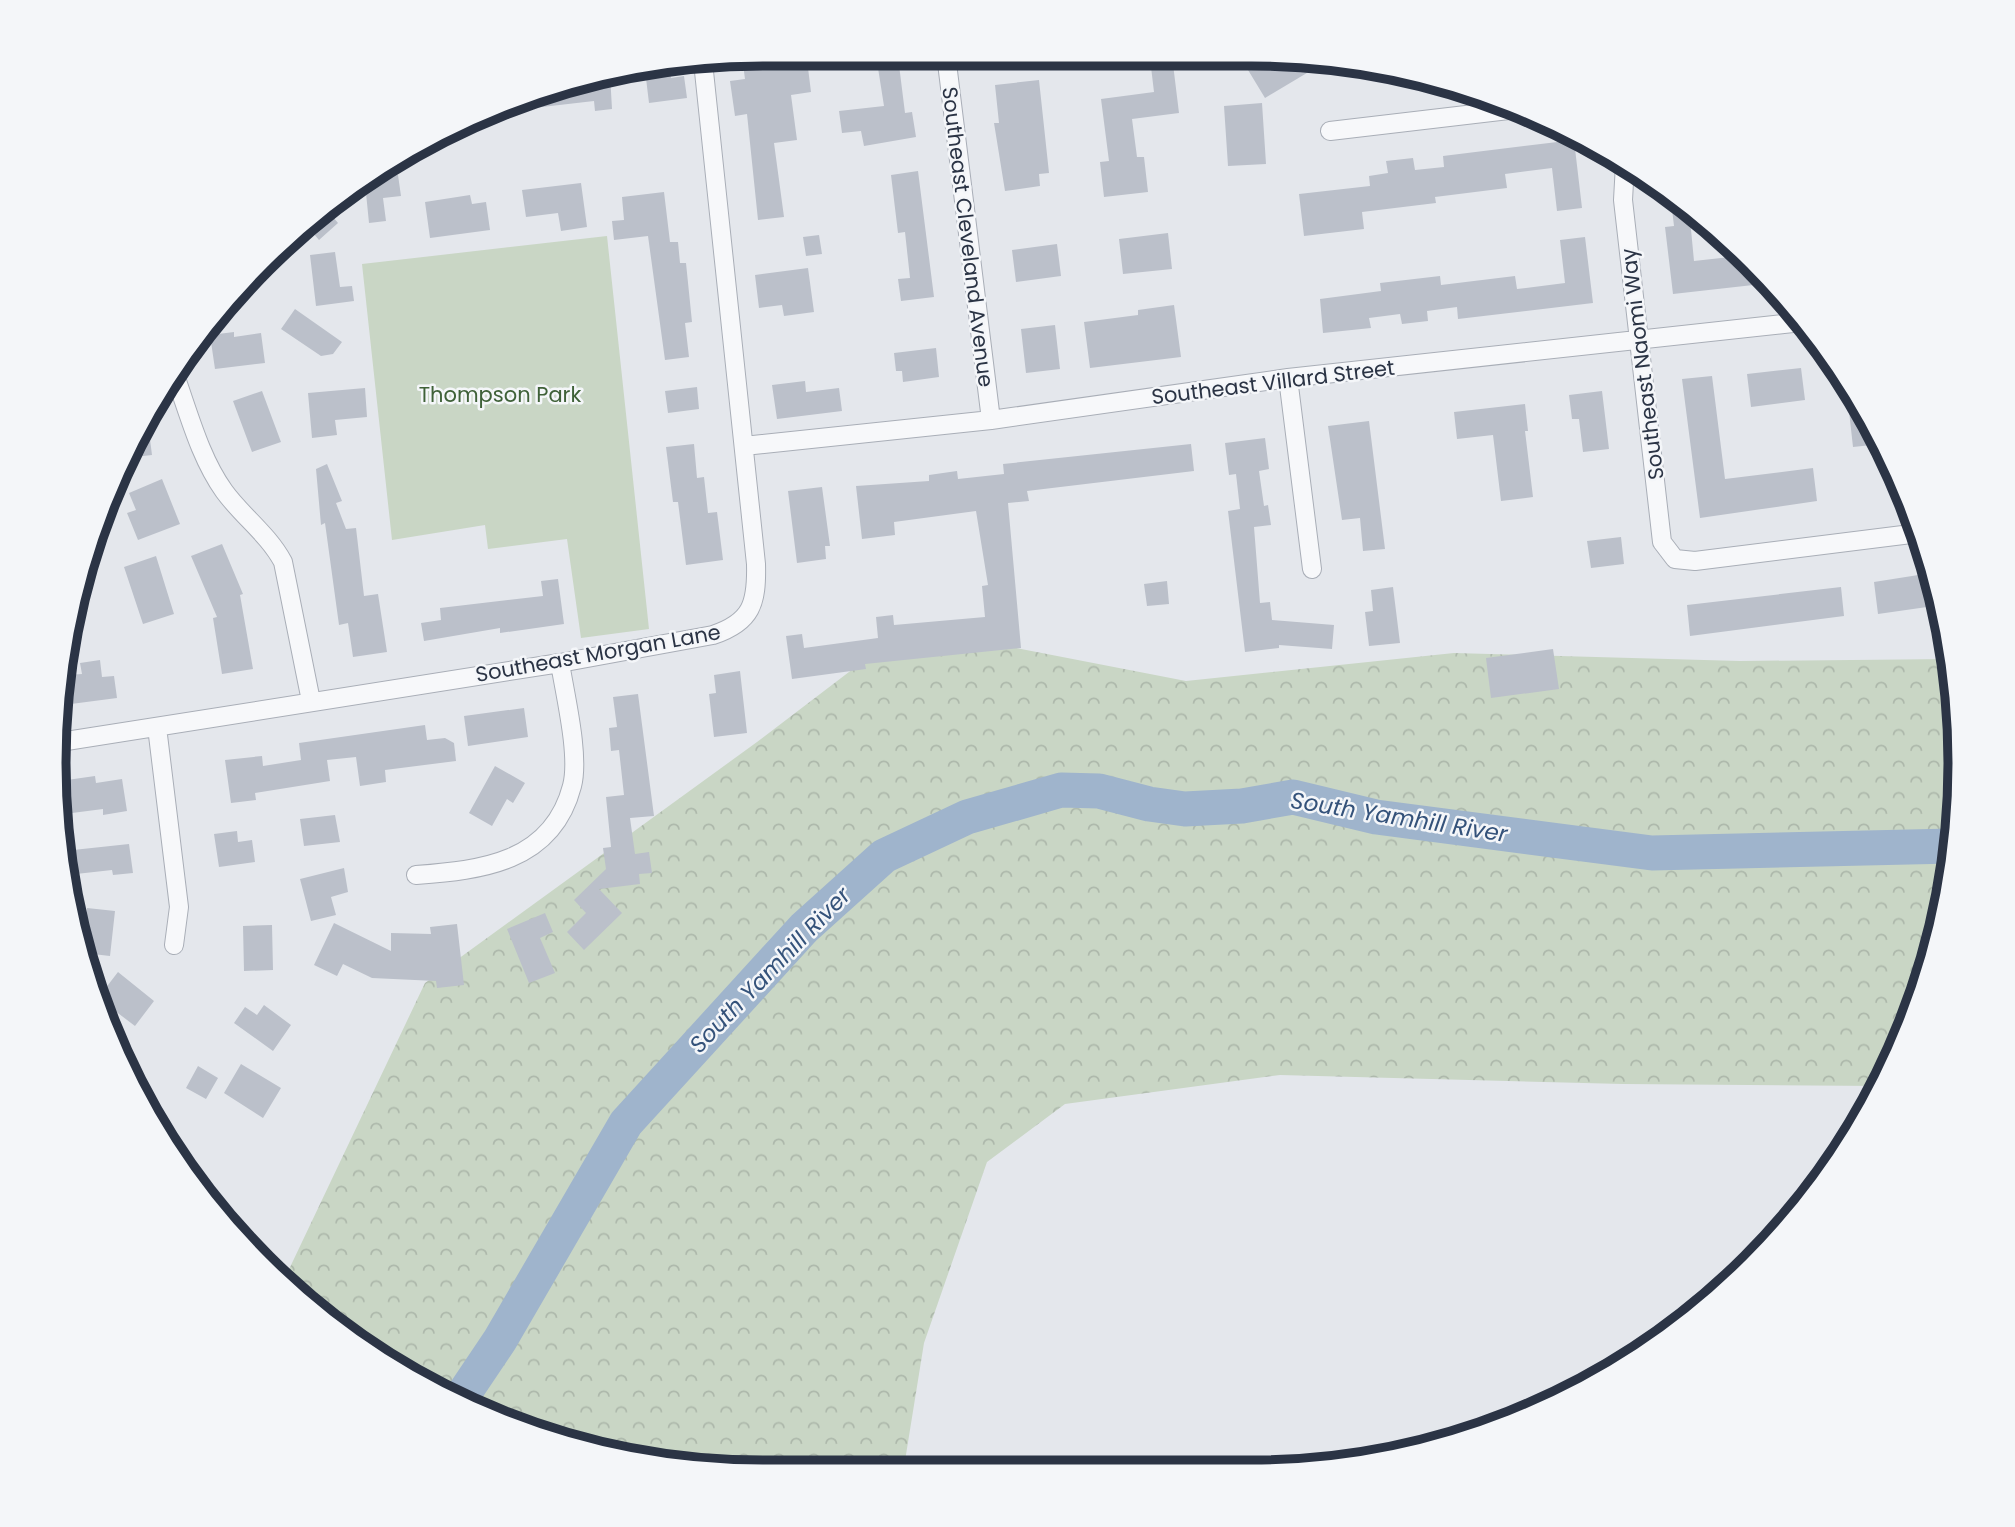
<svg xmlns="http://www.w3.org/2000/svg" width="2015" height="1527" font-family="Poppins,sans-serif">
<defs>
<pattern id="forest-crowns" width="20" height="18" patternUnits="userSpaceOnUse" patternTransform="scale(1.75)"><rect width="20" height="18" fill="#c9d6c5"/><path d="M2 6a3 3 0 1 1 6 0M12 15a3 3 0 1 1 6 0" fill="none" stroke="#adb8ab"/></pattern>
</defs>
<rect width="100%" height="100%" fill="#e4e7ec"/>
<path fill="url(#forest-crowns)" d="M908,627l278,54 268,-28 286,8 210,-2 11,104 -14,138 -40,134 -27,51 -257,-2 -343,-9 -215,29 -78,58 -63,181 -20,124h-233l-179,-48 -122,-66 -87,-71 142,-299 332,-241z"/>
<path fill="#c9d6c5" d="M607,236l42,393 -68,9 -14,-99 -79,10 -3,-24 -93,15 -30,-276z"/>
<g fill="none" stroke-linecap="round" stroke-linejoin="round">
<path stroke="#9fb4cc" stroke-width="35" d="M459,1401l41,-61 126,-217 178,-195 80,-72 83,-39 94,-27 38,1 50,13 36,5 57,-3 51,-9 83,20 276,36 301,-7"/>
</g>
<path fill="#bbc0ca" d="M764,54l1,11 42,-5 4,32 -20,3 6,45 -23,3 10,74 -26,3 -11,-106 -12,2 -5,-35 15,-2 -3,-22z
M989,55h17l1,13 -16,2z
M1260,56h37l30,5 -62,37 -20,-33z
M1173,64l6,49 -47,6 5,38h7l4,35 -44,5 -4,-35 9,-1 -8,-62 53,-7 -3,-25z
M899,65l6,48 7,-1 4,25 -52,9 -3,-15 -19,2 -3,-22 45,-5 -6,-38z
M669,67l2,11 13,-2 3,22 -38,5 -4,-33z
M610,74l2,35 -17,2 -1,-10 -78,9 -1,-5 65,-26z
M1039,80l10,93 -10,1 1,12 -35,5 -11,-68h5l-4,-38z
M1262,103l4,61 -38,2 -4,-60z
M1574,140l8,68 -25,3 -5,-43 -47,6 2,14 -72,9 1,6 -74,9 2,17 -60,7 -5,-42 71,-8 -1,-10 19,-3 -2,-12 27,-3 2,12 29,-3 -1,-11z
M918,171l16,126 -33,4 -3,-22 12,-1 -5,-46 -7,1 -7,-58z
M398,175l3,21 -18,2 3,23 -17,2 -4,-40 7,-5z
M581,183l6,44 -26,4 -3,-18 -32,4 -4,-27z
M664,192l6,50h8l2,21h6l6,59 -7,1 4,34 -24,3 -17,-124 -34,4 -2,-19 12,-1 -2,-23z
M1670,192l32,25 -12,2 4,42 36,-4 -1,-5 11,-1 31,32 -98,11 -8,-67 9,-1z
M470,195l2,9 14,-2 4,28 -60,8 -5,-36z
M328,211l10,12 -19,17 -11,-13z
M1168,233l4,36 -49,5 -4,-35z
M819,235l3,19 -16,2 -3,-19z
M1585,237l8,66 -135,16 -1,-12 -30,4 1,10 -26,3 -2,-10 -31,4 2,10 -48,5 -3,-34 61,-8 -1,-8 60,-7 1,9 74,-9 2,13 48,-6 -5,-43z
M1057,244l4,32 -45,6 -4,-32z
M335,252l5,35 12,-1 2,15 -38,5 -6,-51z
M808,268l6,44 -30,4 -2,-11 -23,3 -4,-33z
M1174,305l7,52 -91,11 -6,-46 54,-7v-5z
M295,309l47,33 -9,12 -12,2 -40,-27z
M1055,325l5,44 -34,4 -5,-44z
M234,332v5l27,-4 4,30 -50,6 -5,-34z
M936,348l3,29 -36,5 -1,-11h-6l-2,-18z
M1801,368l4,32 -54,7 -4,-33z
M1712,376l13,103 88,-11 4,33 -117,17 -18,-139z
M805,381l1,11 33,-4 3,23 -65,8 -5,-34z
M697,387l2,22 -31,4 -3,-22z
M365,388l2,29 -32,3 2,15 -25,3 -4,-45z
M262,391l19,51 -29,10 -19,-51z
M1602,391l7,58 -26,3 -4,-33h-7l-3,-24z
M1525,404l3,27h-3l8,66 -32,4 -8,-66 -36,4 -3,-27z
M1863,409l1,3 17,32 -28,3 -4,-36z
M147,416l5,39 -27,3 3,-9z
M1369,421l16,128 -22,2 -3,-33 -18,2 -14,-94z
M1265,438l4,31 -10,2 5,35 4,-1 3,20 -17,2 6,76 10,-1 2,18 62,5 -2,24 -53,-4v3l-34,4 -17,-141 12,-2 -4,-35 -7,1 -4,-32z
M694,444l3,34 7,-1 4,36 9,-1 6,48 -37,5 -8,-63h-5l-7,-55z
M1191,444l3,27 -167,20 2,10 -21,2 13,145 -156,16 1,5 -74,10 -6,-43 16,-2 2,14 74,-10 -2,-21 17,-2 1,10 91,-8 -3,-31 6,-1 -12,-74 -82,11 1,13 -33,4 -6,-53 73,-5v-6l28,-4 1,8 46,-5 -1,-10z
M327,464l15,37 -6,2 10,26 10,-1 8,68 14,-2 9,58 -34,5 -5,-34 -9,2 -14,-102 -4,2 -5,-56z
M162,479l18,45 -42,16 -11,-27 9,-3 -7,-17z
M822,487l8,59h-5l1,13 -29,4 -9,-72z
M1621,537l3,27 -33,4 -4,-27z
M222,544l21,50 -3,1 13,74 -31,5 -9,-56 4,-1 -26,-61z
M156,556l18,58 -31,10 -19,-57z
M1931,573l10,32 -63,9 -4,-32z
M558,579l6,45 -64,9v-5l-76,13 -3,-18 20,-3 -1,-12 103,-12 -2,-15z
M1167,581l2,23 -22,2 -3,-22z
M1393,587l7,56 -31,3 -4,-34 8,-1 -2,-21z
M1841,587l3,29 -154,20 -3,-31z
M1553,649l6,40 -68,9 -5,-40z
M100,660l2,17 12,-1 3,22 -46,6 -4,-29 15,-1 -2,-11z
M740,671l7,62 -33,4 -5,-43 7,-1 -2,-18z
M638,694l16,122 -24,2 5,36 14,-2 3,21 -13,1 1,10 -41,5 23,24 -38,37 -17,-18 19,-19 -12,-13 32,-31 -3,-21 8,-1 -5,-50 18,-2 -5,-45 -8,1 -2,-23 8,-1 -4,-30z
M524,708l4,29 -60,9 -4,-30z
M425,725l2,15 18,-2 9,5 2,18 -71,9 1,12 -26,4 -4,-29 -29,3 3,21 -75,12 1,7 -25,3 -6,-43 37,-4 1,10 38,-6 -2,-17z
M495,766l30,17 -12,20 -6,-4 -15,27 -23,-13z
M95,776l1,7 26,-4 5,32 -24,4v-6l-31,4 -5,-33z
M335,815l5,27 -36,4 -4,-27z
M237,831l1,11 14,-2 3,22 -36,5 -5,-33z
M129,844l4,29 -20,2 -1,-5 -36,4 -3,-24z
M344,868l4,24 -17,5 5,18 -25,6 -11,-42z
M87,908l28,3 -5,45 -26,-3z
M545,913l8,19 -13,6 15,35 -26,10 -22,-54z
M334,923l57,28v-18l40,1 -1,-7 27,-3 7,61 -27,3 -1,-7 -64,-3 -29,-14 -6,12 -23,-11z
M272,925l1,45 -29,1 -1,-45z
M118,972l36,29 -19,25 -37,-28z
M264,1005l27,20 -18,26 -39,-28 11,-16 12,8z
M241,1064l40,24 -18,30 -39,-25z
M198,1066l20,12 -12,21 -20,-11z"/>
<g fill="none" stroke-linecap="round" stroke-linejoin="round">
<g stroke="#a9aeb7" stroke-width="20">
<path id="street" d="M946,55l45,365
M1330,131l187,-22
M1625,164l-2,36 39,342 13,17 20,2 224,-28
M173,370c15,40 26,86 51,121 18,25 44,43 59,71l28,139
M1288,378l24,191
M744,446l247,-26 297,-42 514,-56
M157,727l22,180 -5,38
M60,742l500,-79 153,-28c39,-13 44,-32 43,-71l-53,-502
M416,875c65,-5 136,-12 156,-89 8,-30 -7,-91 -12,-123"/>
</g>
<use href="#street" stroke="#f7f8fa" stroke-width="18"/>
</g>
<g text-anchor="middle" dominant-baseline="central" stroke-width="5" stroke-linejoin="round" paint-order="stroke">
<g font-size="21" fill="#2b3445" stroke="#f4f6f9">
<text transform="translate(968 237) rotate(83)">Southeast Cleveland Avenue</text>
<text transform="translate(1642 364) rotate(-97)">Southeast Naomi Way</text>
<text transform="translate(1273 382) rotate(-7)">Southeast Villard Street</text>
<text transform="translate(598 653) rotate(-10)">Southeast Morgan Lane</text>
</g>
<g font-size="21" fill="#3f6138" stroke="#f4f6f9">
<text x="500" y="394">Thompson Park</text>
</g>
<g font-size="23" font-style="italic" fill="#34527a" stroke="#f4f6f9">
<text transform="translate(1399 817) rotate(9)">South Yamhill River</text>
<text transform="translate(770 970) rotate(-46)">South Yamhill River</text>
</g>
</g>
<path d="M0 0H2015V1527H0ZM763 66H1251A697 697 0 0 1 1948 763V763A697 697 0 0 1 1251 1460H763A697 697 0 0 1 66 763V763A697 697 0 0 1 763 66Z" fill="#f4f6f9" fill-rule="evenodd"/>
<path fill="none" stroke="#2b3445" stroke-width="9" d="M763 66H1251A697 697 0 0 1 1948 763V763A697 697 0 0 1 1251 1460H763A697 697 0 0 1 66 763V763A697 697 0 0 1 763 66Z"/>
</svg>
